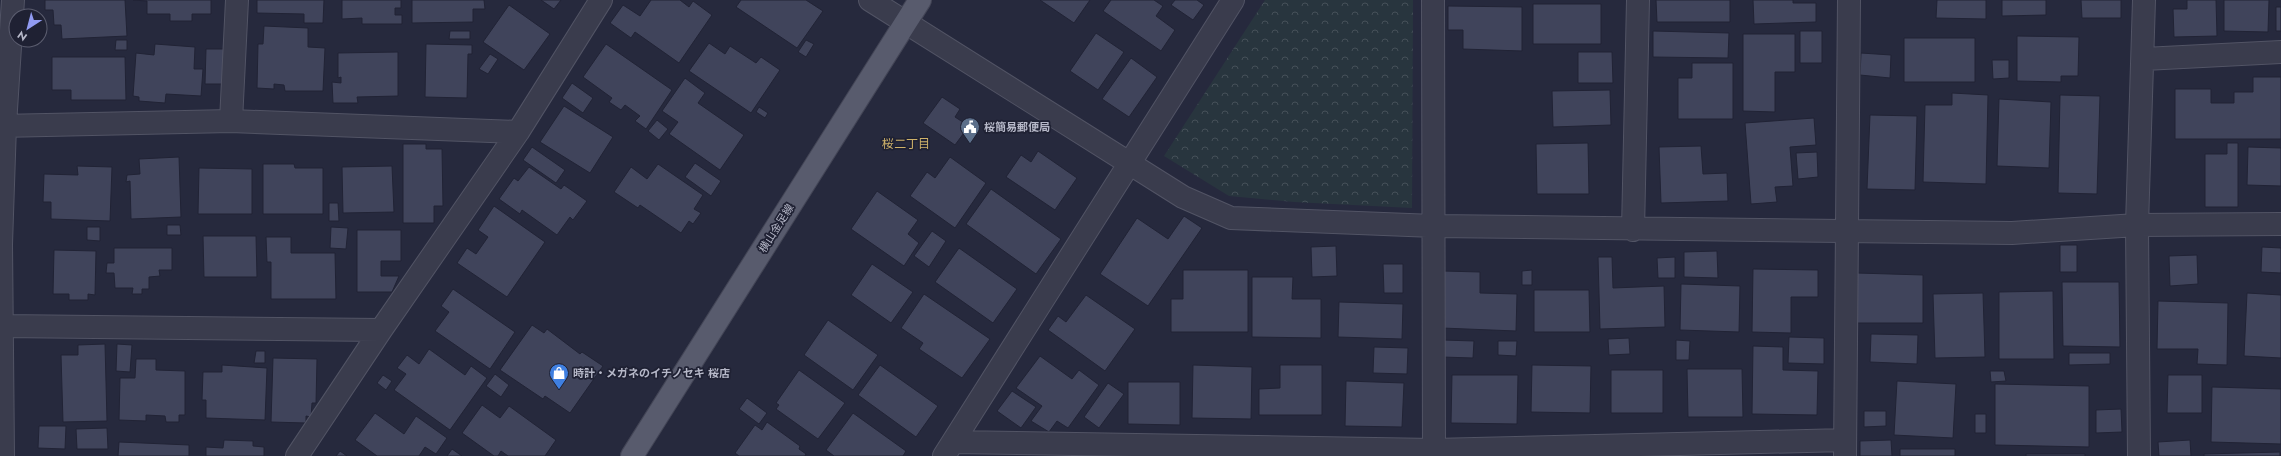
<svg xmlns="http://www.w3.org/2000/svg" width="2281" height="456" font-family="Jost,'Noto Sans JP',sans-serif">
<defs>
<pattern id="park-crowns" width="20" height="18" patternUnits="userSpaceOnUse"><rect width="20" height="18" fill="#28353e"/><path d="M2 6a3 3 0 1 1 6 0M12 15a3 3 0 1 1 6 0" fill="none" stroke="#455058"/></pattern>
</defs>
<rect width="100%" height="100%" fill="#26293d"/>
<path fill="url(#park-crowns)" d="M1265,0h148l-1,208 -118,-6 -65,-6 -65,-40z"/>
<path fill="#40445b" stroke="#212335" d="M45,0h80l2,36 -65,3 -1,-14h-7l-1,-15h-8z
M133,0h78v14h-19v7h-22v-7h-23v-13z
M257,0h67l-1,23h-19v-9l-47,-1z
M342,0h59v8h-6v7h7v9h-40v-6l-20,1z
M412,0h72l1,9h-12v13l-61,1z
M541,0h20l-7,9z
M651,0h29l9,7 4,-6 19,14 -33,48 -44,-31 -4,6 -21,-15 13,-18 17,11z
M741,0h65l17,11 -26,37 -61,-41z
M1040,0h50l-16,23z
M1111,0h43l9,6 -7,10 19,14 -14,21 -58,-40z
M1175,0h22l7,5 -11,15 -22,-15z
M1656,0h74v22h-73z
M1753,0h40v3h23v19l-62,2z
M1937,0h49v19l-50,-1z
M2002,0h44v15l-44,1z
M2081,0h40v18h-39z
M2187,0h29l1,36 -43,1 -1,-28h14z
M2224,0h45l-1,32 -44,-1z
M1533,4h68v40h-68z
M509,5l41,29 -26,36 -41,-28z
M1448,6l74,1v44l-59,-2v-19h-15z
M2276,7h5v24h-5z
M264,26l44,2v19l17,1 -2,43h-38l-1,-6 -10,-1v5l-17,-1 1,-44h5z
M450,31h20v8h-21z
M1653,31l76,2 -1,25 -75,-1z
M1800,31h22v32h-22z
M1096,33l28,19 -26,38 -28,-19z
M1743,34h52v38h-20v40l-32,-1z
M2017,36l62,1 -1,39h-17v6l-44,-1z
M1904,38h71v44h-71z
M116,40h11v10h-12z
M806,40l8,4 -8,13 -8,-5z
M709,43l16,11 5,-8 26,17 5,-6 19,13 -29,43 -62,-42z
M155,44l40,3 -1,22h9l-2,27 -35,-2 -1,9 -26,-2v-4l-6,-1 3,-43 18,2z
M426,44l46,1v9h-4l-1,44 -42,-1z
M606,44l66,46 -26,39 -11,-8 5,-5 -15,-11 -4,5 -12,-8 3,-4 -29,-21z
M206,49h18l-1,35h-18z
M398,52v44l-41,1 1,6h-25l-1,-21 9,1v-6l-3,1v-25z
M1578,52h34l1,31h-35z
M1861,53l30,2 -1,23 -30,-3z
M490,54l8,5 -10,15 -9,-5z
M52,57h73l1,43h-55v-10h-19z
M1131,58l26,19 -28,40 -27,-18z
M1992,60h17v18l-16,1z
M1692,63h41v56h-55v-41h14z
M2253,77h28v62h-106v-50h36v14h23v-11h19z
M685,78l20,15 -7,10 46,32 -24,35 -51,-36 9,-12 -16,-11z
M572,83l21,15 -10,15 -21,-15z
M1610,90l1,35 -58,2 -1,-36z
M1952,93l36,2 -2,89 -63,-2 2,-77h27z
M2060,95l40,1 -3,98 -39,-1z
M942,97l18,12 -5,8 14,9 -14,19 -32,-22z
M1999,99l52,3 -2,66 -52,-2z
M564,106l49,31 -23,36 -50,-31z
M759,107l9,6 -3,5 -9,-6z
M1870,115l47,1 -2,74 -48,-1z
M1814,118l2,27 -26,2 3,39 -18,1 2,15 -26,2 -6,-81z
M657,120l11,9 -9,11 -11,-9z
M1588,143l1,51h-52l-1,-50z
M2227,143h11v64h-33v-53h22z
M403,144h23v5h16l1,57h-9v17h-31z
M1701,146l2,28 24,-1 1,28 -67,2 -2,-56z
M532,147l33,23 -9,13 -33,-23z
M2248,147l33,1v38l-34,-1z
M1038,151l39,27 -22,32 -49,-33 15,-22 10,7z
M1817,152l1,25 -20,2 -2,-26z
M179,157l2,60 -50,2 -1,-38 -4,1 1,-7 13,-1 -1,-15z
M950,157l36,26 -31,45 -45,-32 17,-24 8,6z
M695,163l26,18 -10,15 -26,-19z
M263,164h31l1,4h28v46h-60z
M658,164l45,31 -9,14 7,4 -8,11 -4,-3 -8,12 -41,-28 -2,3 -24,-16 17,-25 16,12z
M77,166l35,1 -2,54 -59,-2v-17h-8l1,-28 34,1z
M392,166l2,46 -51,1 -1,-46z
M529,167l32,22 3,-4 23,16 -14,19 -3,-3 -13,18 -35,-25 -2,4 -21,-15 15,-21 4,3z
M199,168l53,1v45h-54z
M991,189l70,50 -25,35 -70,-50z
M877,191l41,29 -10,14 11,9 -15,23 -53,-37z
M329,203h9l1,18h-10z
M494,206l51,36 -38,55 -50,-34 10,-15 9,6 12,-17 -10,-7z
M1184,216l18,12 -54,78 -48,-32 37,-56 31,21z
M167,225h13l1,10h-14z
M87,227h13v14l-13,-1z
M331,227l17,1 -2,21 -16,-1z
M357,230h44v31h-20v15h18l-7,16h-35z
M932,231l14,10 -17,26 -15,-11z
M203,236h53l1,41h-53z
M266,237h25v16h44l1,46h-65v-37h-4z
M2060,245h17v27h-17z
M1336,246l1,30 -25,1 -1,-30z
M2262,247l19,1v25l-20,-1z
M114,248h58v22h-13l1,6 -11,1v12h-7v5h-10l1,-6h-18l-1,-15h-8l1,-10h7z
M959,248l58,41 -24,34 -58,-41z
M54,250l42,1 -1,44 -7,-1v6h-19v-6h-16z
M1717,251l1,27 -34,-1v-25z
M2197,255l1,29 -28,2 -1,-30z
M1598,257h14l1,31 51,-2 1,41 -65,2z
M1675,257v21h-17l-1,-20z
M872,264l41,28 -22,31 -40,-28z
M1383,264h20v29h-19z
M1753,269l65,1v27h-27v36l-39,-1z
M1183,270h65v62h-77v-33h12z
M1532,270v15h-10v-14z
M1443,271l37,1v21l37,1 -1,37 -74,-3z
M1857,273l66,2v48h-66z
M1252,277h41l-1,22h29v39l-69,-1z
M2062,282h57l1,65 -57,-1z
M1681,284l59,2 -1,46 -59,-2z
M453,289l62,43 -25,37 -55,-38 14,-19 -8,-6z
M1534,290h55l1,42h-56z
M2053,291l1,68h-55v-67z
M1983,293l2,64 -50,1 -2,-64z
M2247,293l34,2v63l-37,-2z
M924,294l66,45 -28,39 -43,-29 4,-6 -22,-15z
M1086,295l49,34 -30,42 -57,-41 10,-14 8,6z
M2158,301l70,2 -1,62 -30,-1 1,-15h-41z
M1339,302l64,2 -1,35 -64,-2z
M828,320l50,35 -25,35 -49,-35z
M532,325l12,8 3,-4 33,25 2,-2 21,14 -33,47 -25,-17 -2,3 -43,-29z
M1871,334l47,1 -1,29 -47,-2z
M1789,337l35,1v26l-36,-1z
M1629,338l1,16 -21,1 -1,-16z
M1443,340l31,1 -1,17 -31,-1z
M1676,340l14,1 -1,19h-13z
M1498,341h19l-1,15 -18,-1z
M105,344l2,77 -44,1 -2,-67h17v-10z
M117,344l15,1 -2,27 -14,-1z
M1753,346l30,1v23l35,1 -1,44 -65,-1z
M1374,347l34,1 -1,26 -34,-1z
M429,349l36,26 6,-9 16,12 -37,52 -56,-40 12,-16 -9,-6 10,-13 12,9z
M256,351h9v12h-11z
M2069,353h41v11l-41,1z
M1040,356l32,23 7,-9 20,15 -31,43 -11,-7 -8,11 -18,-11 11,-15 -26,-18z
M273,358l44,1 -1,44h-4l-1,14 -5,-1v7l-35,-1z
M136,359h20v11l29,1v44h-6v7h-13l-1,-6 -19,-1v6l-27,-1 1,-42h15z
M222,365l45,3 -2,52 -59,-2v-18h-4l1,-28h19z
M880,365l58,41 -22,31 -58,-42z
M1193,365l59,2 -1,52 -59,-1z
M1280,365h42v50h-63v-26l21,-1z
M1532,365l59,1 -1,47 -59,-1z
M1687,369h55l1,48h-55z
M799,370l46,33 -27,36 -42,-30 3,-4 -3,-2z
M1611,370h52v43h-52z
M1990,371h14l2,10 -15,1z
M495,374l14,11 -8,12 -15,-11z
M383,375l9,6 -6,9 -9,-7z
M1452,375h66l-1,49 -66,-1z
M2168,375h34v38h-35z
M1346,381l58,2 -2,44 -57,-1z
M1897,381l59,3 -3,54 -59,-3z
M1128,382h52v43l-52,-1z
M1108,383l16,11 -25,34 -15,-11z
M1995,384l94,2v61l-94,-2z
M2212,387l69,2v55l-70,-2z
M1012,391l24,16 -15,21 -24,-17z
M747,398l20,15 -8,11 -20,-15z
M482,405l18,13 9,-12 47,34 -11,16h-37l-7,-5 -3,5h-4l-32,-23z
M2121,409l1,23 -26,1v-23z
M1864,411h22v15l-22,1z
M375,413l29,21 12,-18 31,22 -11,16 -11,-7 -6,9h-42l-22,-16z
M853,413l53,38 -3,5h-69l-8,-6z
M1975,414h11v19h-11z
M767,422l33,24 -1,3 7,5 -1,2h-66l-4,-3 20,-28 7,5z
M39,426h27l-1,23 -27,-1z
M107,428l1,21h-31l-1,-20z
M224,440l29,1v5l11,1v9h-58v-9l17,1z
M1891,440l1,16h-32v-15z
M2190,440l1,16h-32l-1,-14z
M119,442l70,3v11h-71z
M452,449l10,7h-15z
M1900,449h55v7h-55z
M340,451l7,5h-11z
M2280,452v4h-76v-2z
M2026,454h59v2h-59z"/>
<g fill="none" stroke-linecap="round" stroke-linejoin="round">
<g stroke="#525465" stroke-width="24">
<path id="street" d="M870,0l313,197 48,21 203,8 578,7 125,-8 144,-1
M1433,0l1,456
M2144,59l137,-7
M231,121l6,-121
M0,126l231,-5 287,11
M1633,230l5,-230
M3,326l378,4
M953,442l481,8 411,-10
M3,456l-2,-212 4,-119 8,-125
M297,456l84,-126 137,-198 83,-132
M944,456l289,-456
M1845,456l4,-456
M2139,456l-2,-231 7,-225"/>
</g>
<g stroke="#434556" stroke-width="24">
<path id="primary" d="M632,456l288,-456"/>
</g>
<use href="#street" stroke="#3a3c4d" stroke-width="22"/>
<use href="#primary" stroke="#585b6d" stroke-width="22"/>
</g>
<defs>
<g id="civic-pin" transform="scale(1)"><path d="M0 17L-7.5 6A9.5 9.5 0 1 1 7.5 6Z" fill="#5c6f8a" stroke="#1f2133"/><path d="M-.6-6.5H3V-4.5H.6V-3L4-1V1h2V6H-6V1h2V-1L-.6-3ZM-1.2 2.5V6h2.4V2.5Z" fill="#fff"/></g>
<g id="shop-pin" transform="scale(1)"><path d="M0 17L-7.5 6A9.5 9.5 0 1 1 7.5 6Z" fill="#3f7fe0" stroke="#1f2133"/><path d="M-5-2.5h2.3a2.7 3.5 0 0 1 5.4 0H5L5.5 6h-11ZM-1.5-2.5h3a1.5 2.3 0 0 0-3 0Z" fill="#fff"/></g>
</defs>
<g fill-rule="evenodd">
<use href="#civic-pin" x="970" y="127"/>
<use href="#shop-pin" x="559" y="373"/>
</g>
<g text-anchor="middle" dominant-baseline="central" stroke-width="3.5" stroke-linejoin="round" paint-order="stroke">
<g font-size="11" font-weight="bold" fill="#b6b8c8" stroke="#1f2133" text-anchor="start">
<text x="984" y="127">桜簡易郵便局</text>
<text x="573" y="373">時計・メガネのイチノセキ 桜店</text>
</g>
<g font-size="11" fill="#b6b8c8" stroke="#1f2133">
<text transform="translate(776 228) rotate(-58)">横山金足線</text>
</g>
<g font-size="12" fill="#cfb26a" stroke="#1f2133">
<text x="906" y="144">桜二丁目</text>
</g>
</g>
<g transform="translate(28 28) rotate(216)"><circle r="19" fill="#1f2133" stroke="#5b5d6f"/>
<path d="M0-3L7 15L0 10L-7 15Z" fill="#919bf2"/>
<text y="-6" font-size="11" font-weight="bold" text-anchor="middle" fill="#b6b8c8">N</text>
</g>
</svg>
